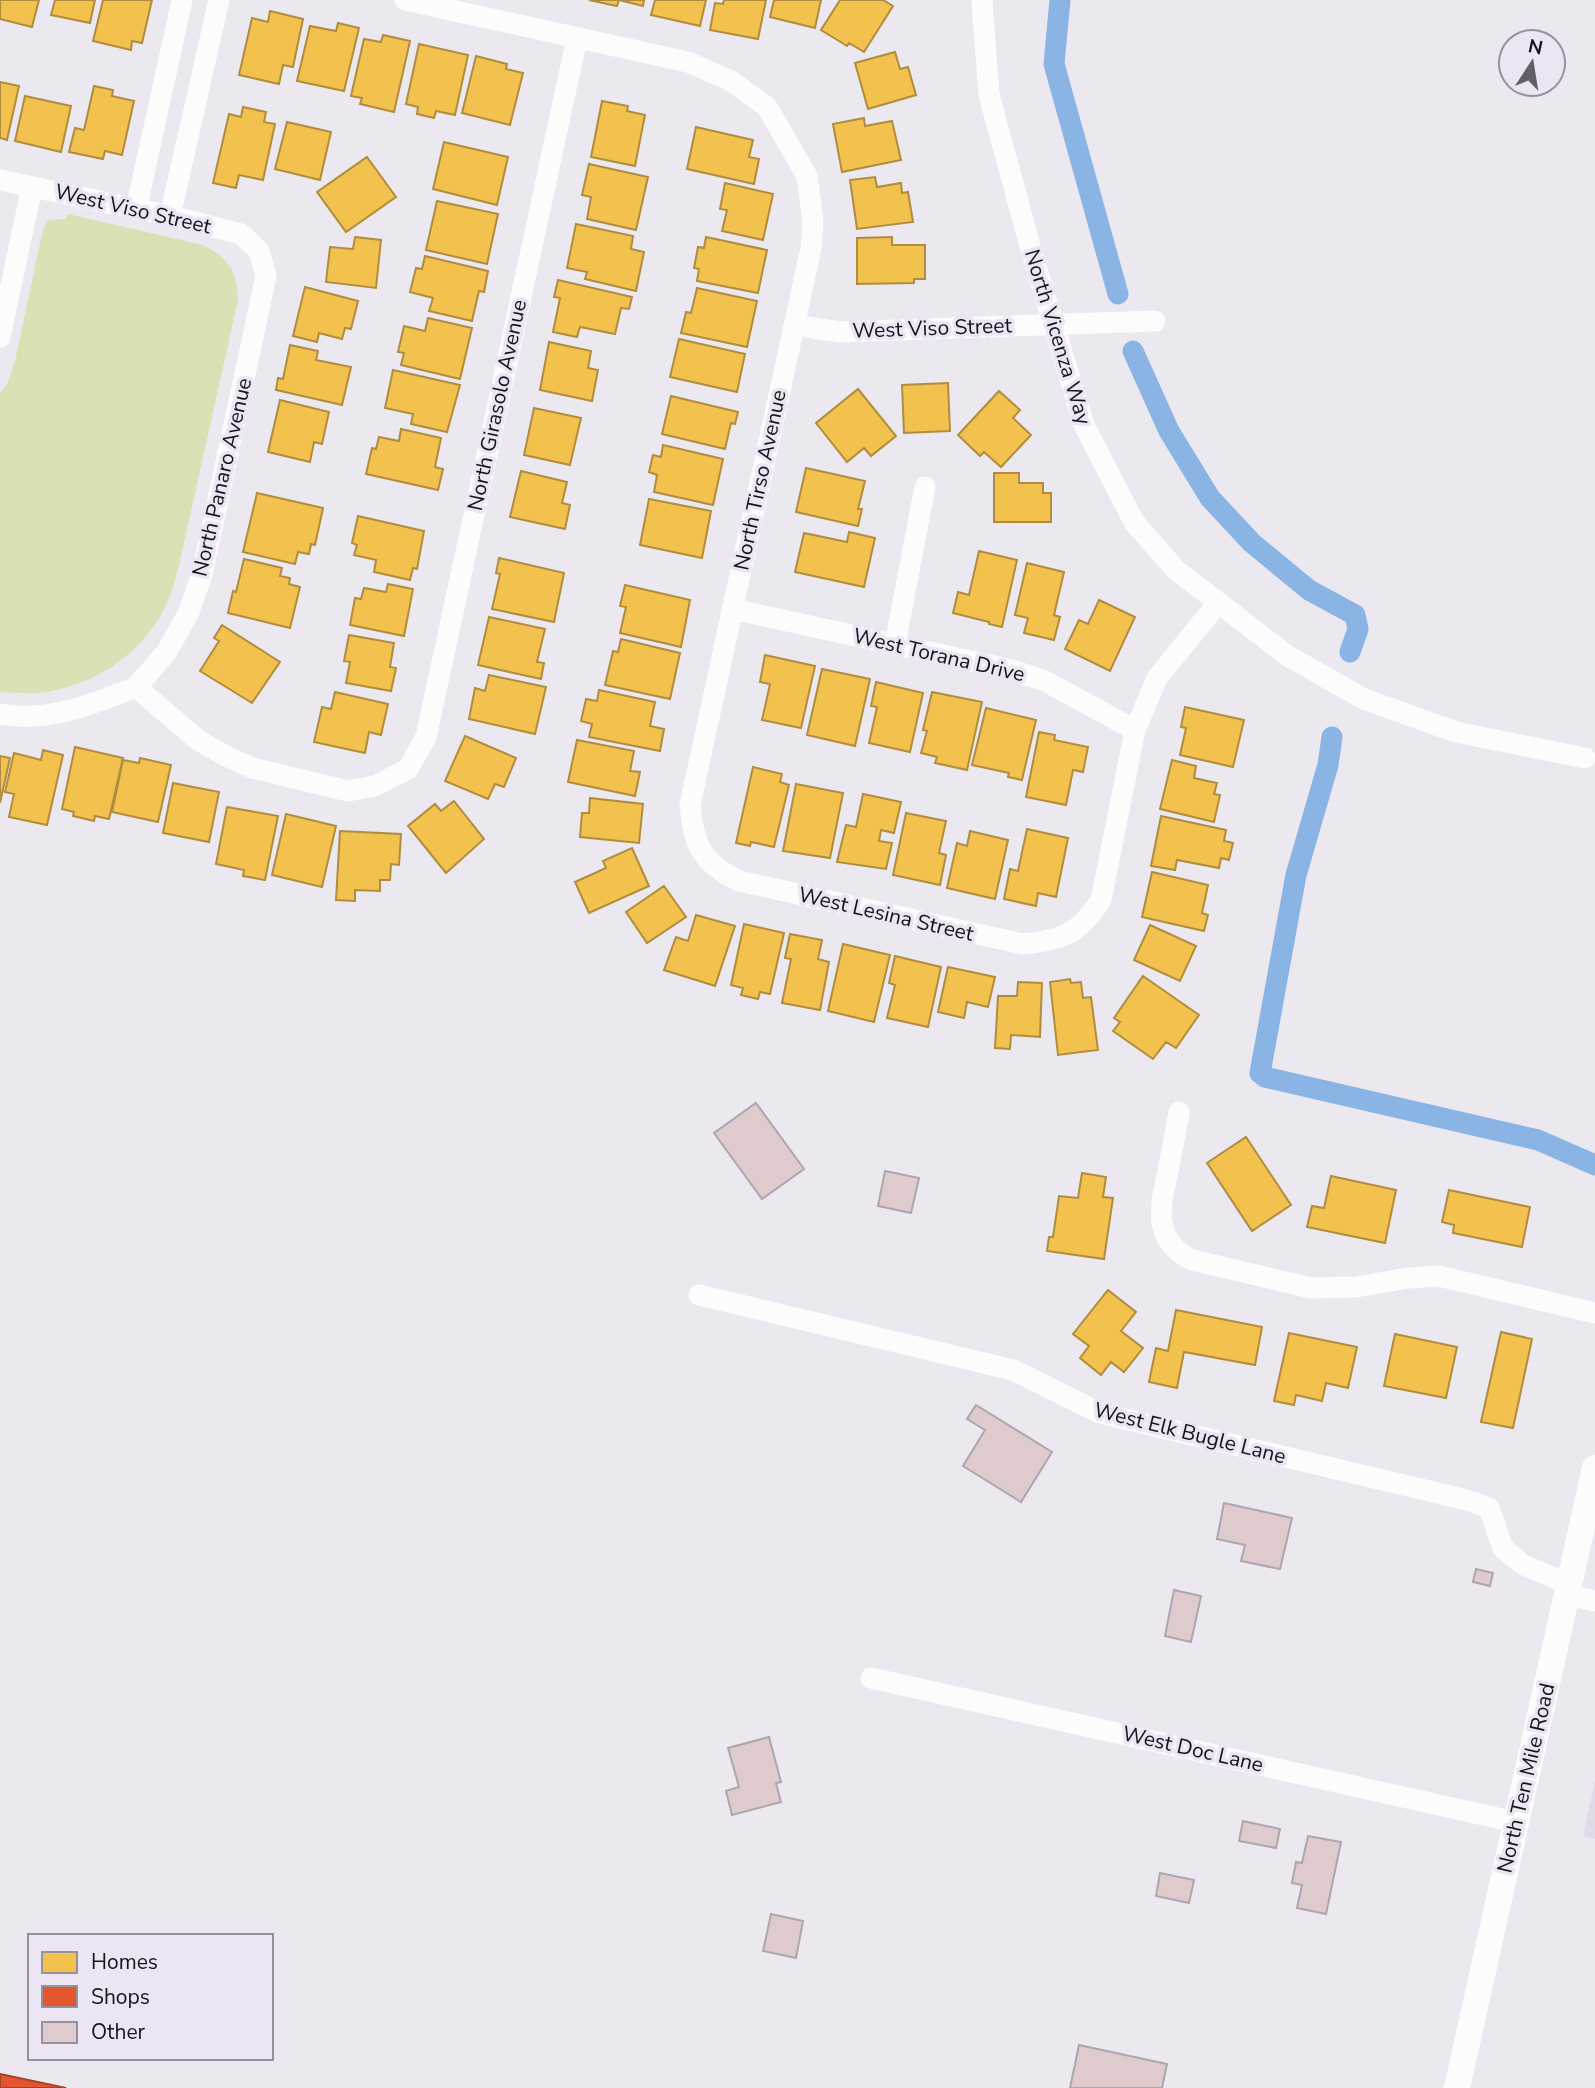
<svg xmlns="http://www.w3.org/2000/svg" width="1595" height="2088" font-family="'Nunito Sans',sans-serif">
<rect width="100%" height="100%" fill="#ece8f0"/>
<path fill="#e1dae8" d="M1595,1781v58l-12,-3z"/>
<path fill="#dce0b5" d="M68,214l135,31c26,13 34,26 35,55l-59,265c-3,11 -5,21 -9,31 -21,54 -76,92 -132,97 -12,1 -26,-1 -38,-1v-298l7,-10 8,-23 28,-132 5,-9 18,-1z"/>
<path fill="#f2c14e" stroke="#b08d3e" stroke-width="2" d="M0,0h39l-7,27 -32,-8z
M55,0h40l-5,23 -39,-8z
M103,0h49l-10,43 -10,-2 -1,9 -38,-9z
M589,0h55l-1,6 -24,-6 -2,6z
M655,0h51l-6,26 -49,-11z
M724,0h42l-8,39 -48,-9 5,-27 8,1z
M774,0h47l-6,28 -45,-11z
M840,0h43l10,6 -29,46 -15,-9 -2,3 -26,-16z
M270,11l33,8 -10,48 -10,-2 -4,19 -40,-9 13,-57 16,4z
M338,23l21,5 -15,63 -47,-10 13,-55 26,5z
M383,35l27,6 -16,71 -34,-8 2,-6 -11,-2 13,-57 17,3z
M419,44l49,11 -13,60 -19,-4 -2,7 -17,-4 1,-7 -12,-3z
M895,52l5,17 8,-2 8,28 -48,14 -13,-46z
M476,56l31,8 -1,5 17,4 -13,52 -48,-12z
M0,82l19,4 -12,54 -7,-2z
M94,86l19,4 -1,6 22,5 -12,54 -17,-4 -2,8 -34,-7 6,-24 9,2z
M25,96l46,10 -10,46 -46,-11z
M602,101l26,5 -1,5 18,4 -10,51 -44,-9z
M243,107l23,5 -2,10 11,2 -12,56 -24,-5 -3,13 -23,-5 16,-69 12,3z
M864,118l1,8 27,-5 9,39 -59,12 -9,-48z
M287,122l44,10 -11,48 -45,-11z
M696,127l57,13 -4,17 10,2 -5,25 -67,-15z
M444,142l64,15 -11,48 -64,-16z
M367,157l29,40 -50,35 -29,-40z
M589,164l59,13 -12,53 -49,-11 4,-22 -9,-2z
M875,177l2,10 24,-4 1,10 6,-1 5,30 -56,7 -7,-49z
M725,183l48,11 -10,46 -41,-9 5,-21 -7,-1z
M437,201l61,13 -11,50 -61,-14z
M576,224l57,12 -2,13 13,3 -8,39 -51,-12 2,-7 -20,-4z
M355,237l26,3 -5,48 -50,-6 4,-35 23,2z
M706,237l61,13 -9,43 -61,-12 2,-12 -5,-1 4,-21 6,1z
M892,237v8h33v34h-11v4l-57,1v-46z
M425,256l63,15 -4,21 -5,-1 -7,30 -43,-10 4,-13 -23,-6 6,-24 6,1z
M558,280l74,17 -3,12 -8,-1 -6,26 -35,-7 -3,10 -24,-5 7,-34 -6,-1z
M305,287l53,14 -7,28 -6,-1 -3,11 -23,-6 -2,9 -24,-6z
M697,288l60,13 -10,46 -66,-14 5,-21 5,1z
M428,318l44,10 -12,51 -59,-14 3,-12 -6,-1 6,-26 21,5z
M679,339l66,15 -8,38 -67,-15z
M549,342l42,9 -3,17 10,2 -6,31 -52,-11z
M290,345l28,6 -2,9 35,7 -9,38 -66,-15 2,-12 5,1z
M393,370l67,15 -13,47 -36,-8 2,-10 -28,-6z
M948,383l2,48 -46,2 -2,-48z
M858,389l38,47 -25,20 -7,-8 -17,14 -31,-39z
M999,391l21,19 -7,8 18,17 -30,32 -17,-15 -4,4 -22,-21z
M671,396l67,16 -3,12 -4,-1 -6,26 -63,-15z
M280,400l49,12 -7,32 -8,-2 -4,20 -42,-10z
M534,408l47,10 -11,47 -46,-10z
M401,429l40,9 -6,29 8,2 -5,21 -72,-16 6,-26 4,1 3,-12 20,4z
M663,445l60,14 -10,46 -59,-13 3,-17 -8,-3 4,-17 8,2z
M806,468l59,13 -7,28h4l-4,17 -62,-14z
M521,471l46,11 -5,21 8,2 -5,24 -55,-12z
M994,473h25v10h24v10h8v29h-57z
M257,493l66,15 -8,37 -4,-1 -2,10 -11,-2 -3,12 -52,-12z
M649,499l62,12 -9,47 -62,-13z
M358,516l66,15 -7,38 -4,-1 -3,12 -36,-8 2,-12 -22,-5 3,-10 -5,-2z
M849,532l26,6 -11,49 -69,-15 9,-39 43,9z
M979,551l38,9 -15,67 -13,-3v-2l-36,-9 5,-21 11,3z
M499,558l65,15 -10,49 -62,-13 8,-35 -4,-1z
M244,559l38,9 -2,8 10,2 -1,6 11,3 -10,41 -62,-15 5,-22 3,1z
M1027,563l37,9 -10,43 6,2 -6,23 -30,-7 4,-15 -13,-3z
M388,584l25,5 -9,47 -54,-11 5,-27 6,1 3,-11 22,4z
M625,585l65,15 -9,47 -61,-14 6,-26 -6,-1z
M1099,600l36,17 -25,54 -45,-22 14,-29 9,4z
M489,617l56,12 -8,33 7,1 -3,16 -63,-14z
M222,625l58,37 -28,41 -52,-32 19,-30 -5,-3z
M349,635l45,8 -4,24 6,1 -5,23 -45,-8 4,-21 -6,-1z
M621,639l59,14 -10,46 -65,-14 8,-34 5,1z
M765,655l50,11 -14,62 -39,-8 8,-36 -10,-2z
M822,669l48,10 -15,67 -48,-11z
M489,675l57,12 -11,47 -66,-15 6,-31 10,3z
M876,682l47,11 -13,59 -41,-9 8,-36 -6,-1z
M599,690l56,12 -5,24 14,3 -4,22 -71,-14 3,-13 -11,-3 5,-22 11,2z
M335,692l53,12 -7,31 -12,-3 -4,21 -51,-11 8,-35 9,2z
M932,692l50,10 -15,68 -32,-7 2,-6 -16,-4 6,-22 -4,-1z
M1185,707l59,13 -11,47 -53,-12 6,-27 -5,-1z
M986,708l50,12 -14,60 -14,-3 1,-4 -37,-8z
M1039,732l16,3 -1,5 34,7 -5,25 -10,-2 -7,35 -40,-8z
M465,736l51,22 -12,29 -9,-3 -7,15 -43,-18z
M577,740l57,11 -4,20 10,1 -5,24 -67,-14z
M75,747l48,11 -14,61 -14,-3 -1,5 -21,-5 1,-4 -12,-3z
M43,750l20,5 -16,70 -38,-8 5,-23 -9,-2 9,-39 27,7z
M0,756l10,2 -10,45z
M140,758l31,7 -13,57 -46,-10 11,-52 16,3z
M1172,760l24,6 -2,12 23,5 -3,11 6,1 -6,27 -54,-13z
M753,767l29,7 -2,8 9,3 -15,62 -23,-5 -1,4 -14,-3z
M173,783l46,9 -10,50 -46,-9z
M796,784l47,9 -13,65 -47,-7z
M863,794l38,8 -7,31 -13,-3 -2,11 13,2 -6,26 -49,-7 9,-37 10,2z
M590,798l53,6 -4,39 -59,-6 2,-24h7z
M454,801l30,38 -38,34 -38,-47 27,-22 6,7z
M227,807l51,9 -13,64 -22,-4 1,-6 -28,-6z
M906,813l40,8 -7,32 7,2 -6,30 -47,-10z
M286,814l50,12 -14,61 -50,-12z
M1161,816l65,14 -2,11 9,2 -4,17 -8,-2 -2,10 -42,-8 -2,10 -24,-4z
M1027,829l41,9 -12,59 -18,-4 -2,13 -32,-7 6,-30 8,2z
M340,831l61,3 -2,31 -8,-1 -1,16h-10v11l-25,-1v11l-19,-1z
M970,831l38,9 -13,59 -48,-11 10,-45 10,3z
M632,848l17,38 -60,27 -14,-31 31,-14 -3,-7z
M1152,872l56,13 -6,28 6,2 -4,16 -62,-14z
M664,886l22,31 -39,26 -21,-31z
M696,915l39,11 -20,60 -51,-16 12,-33 12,4z
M744,924l40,9 -14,61 -10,-2 -2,7 -17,-4 2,-7 -12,-3z
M1150,925l46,21 -16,35 -46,-21z
M790,934l32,6 -4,19 11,3 -9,48 -38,-7 9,-44 -6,-1z
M843,944l47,11 -16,67 -46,-11z
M895,956l46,11 -13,60 -41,-9 8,-33 -6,-2z
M948,967l47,10 -7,30 -21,-5 -3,16 -26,-6z
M1143,976l56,39 -23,33 -10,-6 -13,17 -40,-28 7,-9 -6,-4z
M1070,979l1,4 10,-1 2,16 8,-1 7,53 -40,5 -8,-73z
M1018,982l24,1 -2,54 -29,-2 -1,14 -15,-1 3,-52h19z
M1246,1137l45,68 -39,26 -45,-68z
M1082,1173l24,4 -3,20 10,1 -9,61 -57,-8 2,-14h4l6,-41 19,2z
M1331,1176l65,14 -11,53 -78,-16 5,-21 12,2z
M1449,1190l81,17 -8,40 -69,-14 1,-8 -12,-3z
M1108,1290l28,22 -15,19 22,17 -19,24 -13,-10 -10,13 -21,-17 9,-12 -16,-12z
M1176,1310l86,17 -7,38 -71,-13 -7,36 -28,-6 7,-34 12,3z
M1501,1332l31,7 -19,89 -32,-6z
M1289,1333l68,14 -9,41 -22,-5 -4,18 -26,-6 -2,10 -20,-4z
M1395,1334l62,13 -11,51 -62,-12z"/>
<path fill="#e4572e" stroke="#a64328" stroke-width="2" d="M0,2074l66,14h-66z"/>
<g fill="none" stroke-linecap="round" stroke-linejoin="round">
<path stroke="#8ab4e4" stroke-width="21" d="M1060,0l-6,64 64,230
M1133,351l36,80 41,67 42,45 57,47 46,25 3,14 -8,23
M1332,737l-4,28 -32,110 -36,198 5,4 273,63 57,25"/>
</g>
<path fill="#dfcbce" stroke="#aca7ab" stroke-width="2" d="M756,1103l48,66 -42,30 -48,-66z
M885,1171l34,7 -8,35 -33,-7z
M976,1405l76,47 -31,50 -58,-36 22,-36 -18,-11z
M1224,1503l68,15 -12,51 -39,-8 4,-16 -28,-6z
M1476,1569l17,4 -3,13 -17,-4z
M1174,1590l27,6 -10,46 -26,-6z
M769,1737l12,45 -5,1 5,19 -49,13 -6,-24 13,-4 -11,-39z
M1243,1821l37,8 -4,19 -37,-7z
M1308,1836l33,6 -15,72 -29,-6 5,-23 -10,-2 4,-21 6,1z
M1160,1873l34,7 -5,23 -33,-7z
M771,1914l32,7 -7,37 -33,-7z
M1079,2045l88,19 -5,24h-92z"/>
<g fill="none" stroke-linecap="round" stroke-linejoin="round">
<path stroke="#fcfcfd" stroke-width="21" d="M405,0l283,62 43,19 36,26 40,69 6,45 -2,27 -121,557c4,41 11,57 49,76l284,63c39,-4 56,-10 78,-44l34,-170 22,-52 61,-75
M982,2l7,93 41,151 54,179 50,97 42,48 112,86 76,43 92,33 129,26
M0,180l170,36 71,18 18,17 7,25 -64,298 -13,38 -23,41 -30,34
M136,210l46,-210
M170,216l49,-216
M794,325l46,7 315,-11
M0,337l32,-150
M732,609l280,61 33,11 90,49
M895,644l30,-157
M0,714c47,9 93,-10 136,-27l62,53 26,15 28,13 96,23 27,-5 33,-17 18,-32 151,-699
M1179,1112c-3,19 -7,39 -11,59 -8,36 -16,69 24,89l119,28 45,-1 52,-9 31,-2 156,37
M699,1295l314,75 87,43 367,87 22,8 14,40 19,16 48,21
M1567,1595l28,6
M871,1678l644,144"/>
<path stroke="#fcfcfd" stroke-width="26" d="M1457,2088l138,-620"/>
</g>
<g text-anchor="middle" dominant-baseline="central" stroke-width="7" stroke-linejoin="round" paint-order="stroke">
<g font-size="21" fill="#171419" stroke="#ebe5f4">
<text transform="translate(133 209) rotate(13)">West Viso Street</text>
<text transform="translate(932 328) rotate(-2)">West Viso Street</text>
<text transform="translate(1058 337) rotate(73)">North Vicenza Way</text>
<text transform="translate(497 405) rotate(-78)">North Girasolo Avenue</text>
<text transform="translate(222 477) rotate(-77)">North Panaro Avenue</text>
<text transform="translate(760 480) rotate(-78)">North Tirso Avenue</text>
<text transform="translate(939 655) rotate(13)">West Torana Drive</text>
<text transform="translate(886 914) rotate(13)">West Lesina Street</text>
<text transform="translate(1190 1433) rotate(14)">West Elk Bugle Lane</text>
<text transform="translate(1193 1749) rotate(13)">West Doc Lane</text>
<text transform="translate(1526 1778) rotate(-77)">North Ten Mile Road</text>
</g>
</g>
<rect x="28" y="1934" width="245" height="126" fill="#ebe5f4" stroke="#96919c" stroke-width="2"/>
<rect x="42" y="1952" width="35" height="21" fill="#f2c14e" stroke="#96919c" stroke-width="2"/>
<text x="91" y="1969" font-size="21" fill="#171419">Homes</text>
<rect x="42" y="1986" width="35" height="21" fill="#e4572e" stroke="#96919c" stroke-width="2"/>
<text x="91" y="2004" font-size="21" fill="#171419">Shops</text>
<rect x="42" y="2022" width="35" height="21" fill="#dfcbce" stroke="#96919c" stroke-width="2"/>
<text x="91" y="2039" font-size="21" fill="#171419">Other</text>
<g transform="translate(1532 63) rotate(12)"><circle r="33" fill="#ebe5f4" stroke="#96919c" stroke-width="2"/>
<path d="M0-5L12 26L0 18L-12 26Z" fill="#625e64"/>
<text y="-10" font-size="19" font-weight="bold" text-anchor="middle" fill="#171419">N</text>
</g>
</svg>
